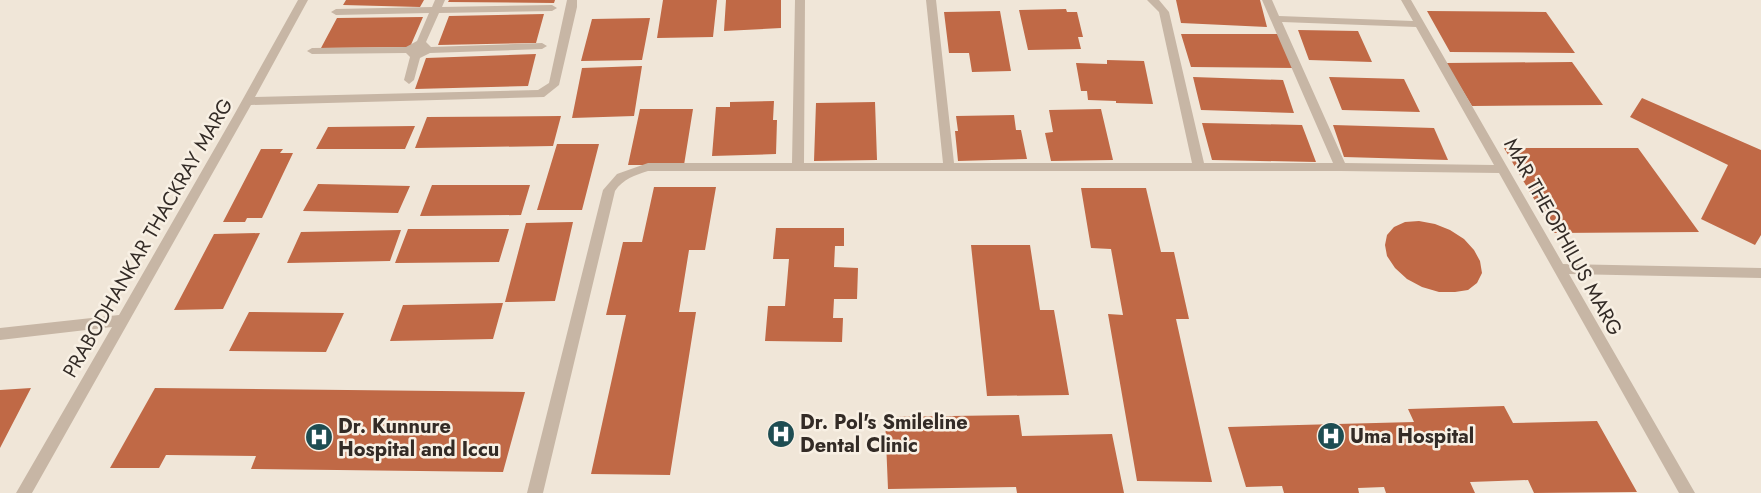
<svg xmlns="http://www.w3.org/2000/svg" width="1761" height="493" font-family="Jost,sans-serif">
<rect width="100%" height="100%" fill="#f0e6d8"/>
<path fill="#c06946" d="M346,0h78l-4,7 -77,-2z
M449,0h106l-1,3 -106,-1z
M663,0h54l-4,37 -56,1z
M726,0h55v28l-57,3z
M1176,0h84l7,27 -86,-4z
M1066,9l1,3h10l6,25h-5l3,12 -53,1 -9,-40z
M1000,11l11,60 -39,1 -3,-19h-20l-5,-41z
M1427,11l119,1 29,41 -125,-1z
M544,14l-8,29 -98,2 11,-29z
M423,17l-13,30 -89,1 16,-30z
M650,18l-8,42 -61,1 11,-42z
M1298,30l60,1 14,31 -63,-2z
M1181,34h100l14,34 -104,-1z
M536,54l-8,32 -113,3 11,-31z
M1107,60l37,1 9,43 -37,-1v-2l-28,-1 -1,-9h-6l-5,-28 31,1z
M1572,62l31,43 -131,1 -26,-43z
M642,66l-8,50 -62,2 10,-50z
M1193,77l90,3 11,33 -93,-3z
M1329,77l75,2 16,33 -78,-2z
M1642,98l119,52v85l-6,10 -54,-26 27,-54 -98,-48z
M774,101l-1,19h4l-1,34 -64,2 4,-49h14v-5z
M875,102l2,58 -63,1 2,-58z
M640,109h53l-9,56h-56z
M1101,109l12,51 -62,1 -6,-28 8,-1 -4,-22z
M1014,115l2,15h5l6,29 -69,2 -3,-30h3l-2,-15z
M561,116l-8,30 -138,2 12,-31z
M1202,123l100,2 14,37 -104,-2z
M1333,125l101,3 14,32 -104,-3z
M415,126l-10,23h-89l12,-22z
M557,144h42l-17,66h-45z
M1504,148h134l61,84 -145,1z
M261,149h22l-3,4h13l-31,65h-15l-2,4h-22z
M318,184l92,2 -12,27 -95,-2z
M432,185h98l-9,30 -101,1z
M654,187h62l-11,63h-16l-10,62h17l-26,163 -79,-1 35,-159h-20l17,-73h19z
M1081,188h65l15,64h13l15,67h-13l36,163 -75,-1 -29,-167 15,1 -12,-66 -20,-1z
M1419,221l16,3 15,6 14,9 10,11 6,11 2,12 -5,10 -9,7 -13,2h-16l-17,-5 -15,-8 -12,-11 -8,-12 -2,-11 2,-10 7,-8 11,-5z
M573,222l-18,79 -50,1 21,-79z
M776,228h68v18h-9l-1,21 24,1 -1,31h-23l-1,19h10l-1,24 -77,-1 3,-35h17l4,-47h-16z
M408,229h101l-10,33 -104,1z
M401,230l-11,31 -103,2 14,-31z
M260,233l-37,76 -49,1 40,-76z
M971,245h59l10,65h14l15,85 -82,1z
M503,303l-10,36 -103,2 13,-36z
M249,312l95,1 -18,39 -97,-1z
M31,388l-31,60v-58z
M155,388l370,4 -22,80 -252,-3 5,-13 -90,-1 -7,13h-49z
M1504,406l9,17 84,-2 40,71 -103,1 -6,-13 -58,2 5,11h-89l-2,-6 -26,1 1,5h-75l-2,-7 -36,1 -18,-60 186,-5 -6,-13z
M1019,415l3,21 90,-2 12,59h-107l-1,-6 -128,2 -3,-72z"/>
<g fill="none" stroke-linecap="round" stroke-linejoin="round">
<path fill="#c7b6a5" fill-rule="evenodd" d="M298,0h10l-53,97 283,-7 11,-7 18,-83h10v7l-18,78 -15,12 -293,8 -219,388h-16l96,-166 -112,13v-12l119,-13 115,-200z
M435,0h10l-3,7 110,-2 5,3 -5,3 -113,2 -13,29 5,5 111,-4 5,3 -5,3 -112,4 -10,5 -6,22 -5,4 -5,-4 6,-23 -4,-4 -94,1 -5,-3 5,-3 94,-1 11,-6 12,-28 -93,2 -5,-3 5,-3 96,-2z
M795,0h10l-1,163h139l-17,-163h10l18,163h238l-33,-151 -12,-12h12l10,12 35,151h129l-71,-163h10l7,16 134,5 -12,-21h10l152,264 198,4v10l-192,-4 126,219h-16l-180,-320 -158,-2h-693c-13,4 -25,8 -33,20l-72,302h-16l76,-303 14,-16 31,-11h144zM1282,22l134,5 78,138 -149,-2z"/>
</g>
<defs>
<g id="hospital-disc" transform="scale(1.4375)"><circle r="9.5" fill="#1e4d52" stroke="#f8f0e4"/><path d="M-5-5h3v3.5h4V-5h3V5h-3V1.5h-4V5h-3Z" fill="#fff"/></g>
</defs>
<g fill-rule="evenodd">
<use href="#hospital-disc" x="781" y="434"/>
<use href="#hospital-disc" x="1331" y="436"/>
<use href="#hospital-disc" x="319" y="437"/>
</g>
<g text-anchor="middle" dominant-baseline="central" stroke-width="5" stroke-linejoin="round" paint-order="stroke">
<g font-size="20" fill="#332b26" stroke="#f8f0e4">
<text transform="translate(1563 237) rotate(61)">MAR THEOPHILUS MARG</text>
<text transform="translate(148 238) rotate(-60)">PRABODHANKAR THACKRAY MARG</text>
</g>
<g font-size="20" font-weight="bold" fill="#332b26" stroke="#f8f0e4" text-anchor="start">
<text x="800" y="422">Dr. Pol's Smileline<tspan x="800" dy="23">Dental Clinic</tspan></text>
<text x="338" y="426">Dr. Kunnure<tspan x="338" dy="23">Hospital and Iccu</tspan></text>
<text x="1350" y="436">Uma Hospital</text>
</g>
</g>
</svg>
